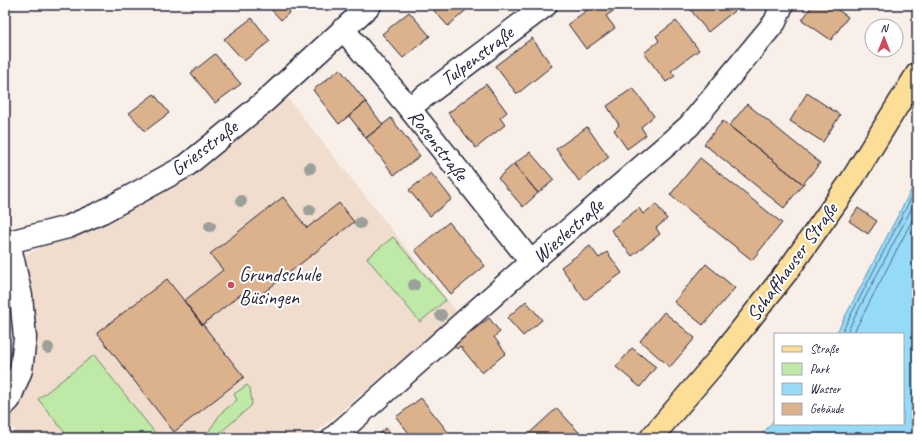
<svg xmlns="http://www.w3.org/2000/svg" width="922" height="443" font-family="Caveat,sans-serif">
<rect width="100%" height="100%" fill="#f8f0e8"/>
<filter id="ink" filterUnits="userSpaceOnUse"><feTurbulence type="fractalNoise" baseFrequency=".025" numOctaves="2"/><feDisplacementMap in="SourceGraphic" scale="8" xChannelSelector="R" yChannelSelector="G"/><feConvolveMatrix kernelMatrix="1 2 1 2 8 2 1 2 1" color-interpolation-filters="sRGB"/></filter>
<g filter="url(#ink)">
<path fill="#f0ddcd" d="M286,96l172,217 -149,125h-288l-13,-17 26,-54 -10,-111 162,-83z"/>
<path fill="#bee9a6" stroke="#708670" d="M393,237l53,63 -26,22 -53,-64z
M94,355l65,83h-90l-31,-39z
M247,385l3,3 2,15 -1,3 -37,32h-10l17,-25 16,-13 -3,-6z"/>
<path fill="#95daf7" stroke="#6790ac" d="M917,179v259h-158l16,-19v5h128v-90h-67z"/>
<g fill="none" stroke-linecap="round" stroke-linejoin="round">
<path stroke="#506c86" stroke-width="1" d="M841,334l76,-147
M846,334l71,-136
M853,334l64,-123"/>
</g>
<path fill="#dcb28d" stroke="#22223b" d="M267,5h31l-17,15z
M429,5h30l6,6 -17,15z
M459,5h13l-7,6z
M594,5h28l-16,11 9,12 -29,21 -18,-25z
M696,5h33l5,6 -26,21 -18,-23z
M813,5h18l17,12 -17,23 -29,-20z
M409,12l21,24 -27,22 -21,-24z
M252,18l18,23 -26,20 -20,-22z
M676,21l23,29 -28,21 4,5 -9,6 -22,-29 15,-12 -3,-5z
M532,38l20,28 -35,28 -22,-28z
M215,54l26,30 -26,19 -24,-30z
M340,69l26,33 -27,22 -26,-34z
M486,84l21,28 -7,6 5,7 -29,23 -28,-35z
M633,88l21,28 -13,11 5,8 -19,14 -13,-19 5,-5 -12,-19z
M807,93l33,22 -17,27 -33,-21z
M154,94l15,19 -24,18 -16,-18z
M366,102l17,23 -17,13 -17,-22z
M747,104l73,59 -17,21 -74,-58z
M391,118l29,38 -26,19 -28,-37z
M723,121l80,63 -19,24 -80,-64z
M587,127l22,30 -30,24 -23,-32z
M530,152l24,28 -16,13 -24,-29z
M700,158l82,65 -30,37 -82,-65z
M514,164l24,29 -15,14 -25,-29z
M431,173l21,26 -22,17 -21,-26z
M283,197l24,31 32,-25 15,19 -105,82 -8,-10 -39,31 -18,-24 39,-31 -13,-16z
M656,204l11,15 -11,9 4,6 -28,22 -21,-26 28,-22 4,6z
M858,208l19,13 -9,13 -19,-13z
M449,222l36,44 -34,28 -36,-44z
M590,246l9,12 8,-6 15,21 -37,27 -24,-33z
M706,264l29,24 -32,37 -29,-23z
M167,279l77,98 -70,55 -77,-99z
M526,301l16,19 -19,16 -16,-18z
M664,312l31,26 -25,29 -30,-26z
M489,318l11,14 -6,5 12,16 -24,20 -22,-27 -3,3 -6,-7 17,-13 3,3z
M632,348l24,19 -16,20 -24,-20z
M421,398l27,34 -8,6h-27l-17,-21z
M557,408l27,30h-60z
M386,428l8,10h-19z"/>
<g fill="none" stroke-linecap="round" stroke-linejoin="round">
<g stroke="#22223b" stroke-width="25">
<path id="minor" d="M343,29l66,79 122,154
M409,108l137,-103
M5,243l63,-16 34,-15 84,-46 77,-63 107,-98
M5,404l4,-4 12,-30 4,-32 -4,-42 -12,-54
M333,438l198,-176 158,-136 86,-104 7,-17"/>
</g>
<g stroke="#22223b" stroke-width="25">
<path id="major" d="M651,438l65,-76 73,-93 62,-88 66,-107"/>
</g>
<use href="#minor" stroke="#fff" stroke-width="22"/>
<use href="#major" stroke="#fcde96" stroke-width="22"/>
</g>
<g fill="#9ca09a">
<circle cx="310" cy="168" r="6"/>
<circle cx="241" cy="201" r="6"/>
<circle cx="310" cy="210" r="6"/>
<circle cx="360" cy="223" r="6"/>
<circle cx="210" cy="226" r="6"/>
<circle cx="414" cy="285" r="6"/>
<circle cx="441" cy="315" r="6"/>
<circle cx="48" cy="348" r="6"/>
</g>
</g>
<circle fill="#d1495b" stroke="#fff" stroke-width="1.5" cx="231" cy="285" r="4"/>
<g text-anchor="middle" dominant-baseline="central" stroke-width="4" stroke-linejoin="round" paint-order="stroke">
<g font-size="20" fill="#22223b" stroke="#fff">
<text transform="translate(477 56) rotate(-37)">Tulpenstraße</text>
<text transform="translate(438 145) rotate(52)">Rosenstraße</text>
<text transform="translate(204 148) rotate(-37)">Griesstraße</text>
<text transform="translate(568 231) rotate(-41)">Wieslestraße</text>
<text transform="translate(792 262) rotate(-54)">Schaffhauser Straße</text>
</g>
<g font-size="20" fill="#22223b" stroke="#fff" text-anchor="start">
<text x="239" y="274">Grundschule<tspan x="239" dy="23">Büsingen</tspan></text>
</g>
</g>
<rect width="922" height="443" fill="none" stroke="#fff" stroke-width="20"/>
<rect x="10" y="10" width="902" height="423" fill="none" stroke="#22223b" stroke-width="1.5" filter="url(#ink)"/>
<rect x="774" y="333" width="130" height="92" fill="#ffffff" stroke="#a7a7b1"/>
<rect x="782" y="346" width="20" height="6" fill="#fcde96" stroke="#a7a7b1"/>
<text x="810" y="353" font-size="12" fill="#22223b">Straße</text>
<rect x="782" y="363" width="20" height="12" fill="#bee9a6" stroke="#a7a7b1"/>
<text x="810" y="373" font-size="12" fill="#22223b">Park</text>
<rect x="782" y="383" width="20" height="12" fill="#95daf7" stroke="#a7a7b1"/>
<text x="810" y="393" font-size="12" fill="#22223b">Wasser</text>
<rect x="782" y="403" width="20" height="12" fill="#dcb28d" stroke="#a7a7b1"/>
<text x="810" y="413" font-size="12" fill="#22223b">Gebäude</text>
<g transform="translate(884 38)"><circle r="19" fill="#ffffff" stroke="#a7a7b1"/>
<path d="M0-3L7 15L0 10L-7 15Z" fill="#d1495b"/>
<text y="-6" font-size="11" font-weight="bold" text-anchor="middle" fill="#22223b">N</text>
</g>
</svg>
